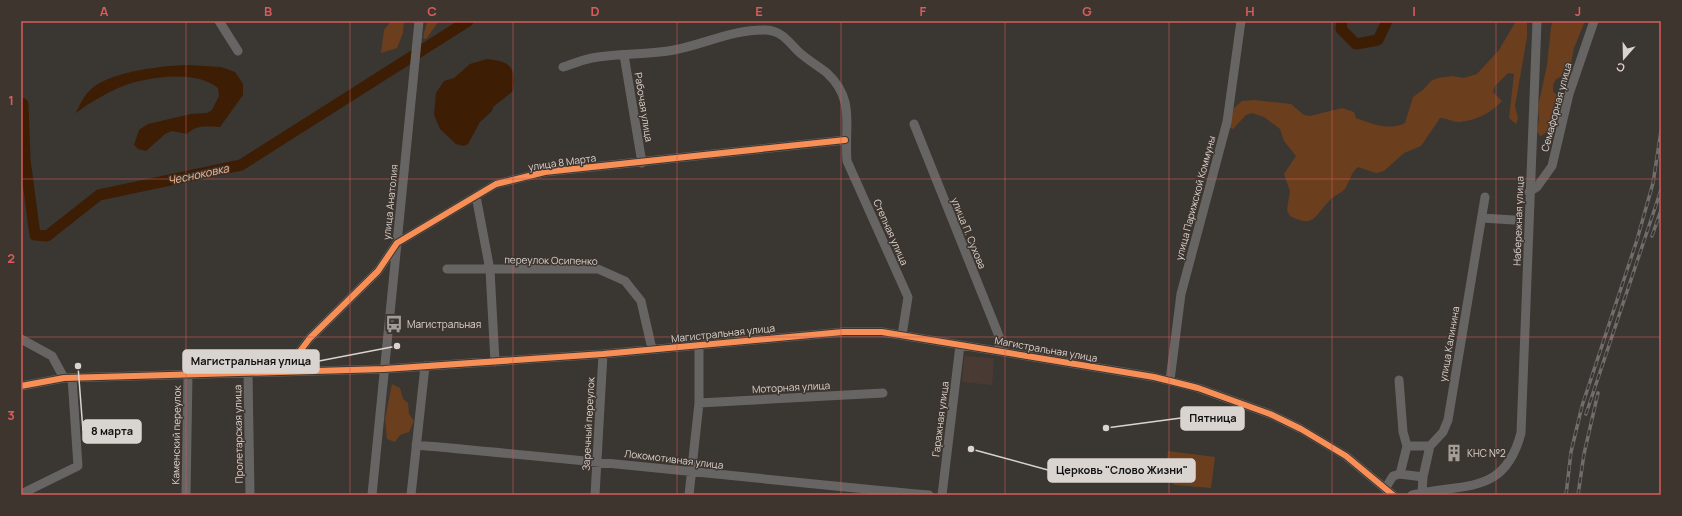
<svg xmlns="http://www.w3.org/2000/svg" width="1682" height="516" font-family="Manrope,sans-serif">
<rect width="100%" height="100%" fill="#3a3632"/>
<path fill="#493b33" d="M964,356l30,2 -2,27 -30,-3z"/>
<path fill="#6b3f1e" d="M391,21h13l-1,12 -6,15 -16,5 3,-23z
M427,21h12l-13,18 -3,-1z
M1516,21h11v16l-12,69 3,12 -2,6 -7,-6 5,-44 -6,-1 -13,13 -2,6 9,9c-11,12 -27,20 -43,21 -6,0 -13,-4 -19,-4l-19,28 -17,7 -20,18 -8,2 -18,-6c-8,6 -8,16 -14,23 -5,4 -11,6 -15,11 -15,16 -15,27 -39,15l-3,-6 3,-19 -6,-17 12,-18 -12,-15 -4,-12 -16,-12 -12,-4 -6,2 -13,14 -5,-2 6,-19 8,-7 12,-1 37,4 13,11 6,1 32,-8 12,4 2,6c16,6 33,13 49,5l8,-26 10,-7 8,-9 7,-3 14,-2 12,2 13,-4 22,-24z
M1553,21h32l-11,27 -4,20 -3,6 -11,5 -3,6v6l8,9c-4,14 -7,31 -21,36l-3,-5 2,-12 -1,-12 9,-42 4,-38z
M392,384l8,4 3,11 5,4 1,11 5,7 -5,11 -9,3 -5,7 -8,-3 -2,-20z
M1168,451l47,6 -4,31 -36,-3 -5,-3 -4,-9z"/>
<path fill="#3d1d04" d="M487,59c23,2 30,9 26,32l-20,16 -1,4 -12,11 -12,22 -4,2 -8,-2 -16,-15 -6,-14 2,-22 8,-12 10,-3 16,-14z
M187,65l34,2 14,5 8,12v11l-23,32c-13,0 -23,-3 -33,7l-15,-3 -7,3 -19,17 -8,-2 -4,-4 5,-15 9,-6 43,-10 16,-1 5,-3 7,-14 -1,-8c-23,-19 -74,-11 -100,0 -15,7 -29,15 -42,25 5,-11 9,-20 19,-27 22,-15 66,-20 92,-21z"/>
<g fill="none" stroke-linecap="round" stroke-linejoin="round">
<path stroke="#3d1d04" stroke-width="11" d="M1342,21l-1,8 15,15 22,-4 9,-19
M21,103l2,1 2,56 10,75 12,1 52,-41 142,-30 227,-144"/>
<path stroke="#676563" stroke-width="9" d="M219,21l19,30
M624,55l18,108
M563,67c9,-3 19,-7 29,-9 27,-5 55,-3 82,-8 31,-6 60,-21 92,-20 17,1 23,13 34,23 8,7 18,13 27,20 29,27 17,53 20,88l61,136 -6,38
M914,124l85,212v15
M1529,192l8,-5 15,-21 17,-72 25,-73
M476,196l14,74 5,92
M1482,218l32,2
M447,269h151l27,12 16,20 11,48
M21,339l31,17 12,22
M285,371l25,-33 68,-67 19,-28 99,-59 49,-12 300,-32
M248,373l2,122
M1170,380l11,-86 46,-172 14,-101
M21,386l43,-8 320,-9 219,-15 240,-22h39l272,45 44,11 72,26 31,15 45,27 47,39
M699,403l184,-10
M416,445c171,15 342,34 513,50
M1407,446h23l13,-14 5,-12 37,-223
M1400,474l23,3
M1385,489l8,-13 7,-2 7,-28 -4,-14 -4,-52
M1422,493l1,-16 7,-31
M21,494l57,-28 -6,-88
M186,495l2,-120
M372,495l47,-474
M411,495l14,-129
M595,495l8,-141
M689,495l10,-92v-58
M942,495l18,-150
M1412,495c49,-13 92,3 109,-62l16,-412"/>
<g stroke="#706d6d" stroke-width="3.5">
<path id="rail" d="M1652,236l9,-26
M1586,414l75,-224
M1566,495l5,-43 11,-46 55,-166 16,-57 8,-52
M1578,495l6,-41 14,-61"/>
</g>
<use href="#rail" stroke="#3e352f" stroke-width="2" stroke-dasharray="6" stroke-linecap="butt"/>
<g stroke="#3e352f" stroke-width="8">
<path id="cycleway" d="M285,371l25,-33 68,-67 19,-28 99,-59 49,-12 300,-32
M21,386l43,-8 320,-9 219,-15 240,-22h39l272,45 44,11 72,26 31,15 45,27 47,39"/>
</g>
<use href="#cycleway" stroke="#f78f57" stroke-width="6"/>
</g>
<path fill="none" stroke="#d75c5b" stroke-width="1" stroke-opacity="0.55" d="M186,21v474M350,21v474M513,21v474M677,21v474M841,21v474M1005,21v474M1169,21v474M1332,21v474M1496,21v474M21,179h1640M21,337h1640"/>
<defs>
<g id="bus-bare" transform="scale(1.38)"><path d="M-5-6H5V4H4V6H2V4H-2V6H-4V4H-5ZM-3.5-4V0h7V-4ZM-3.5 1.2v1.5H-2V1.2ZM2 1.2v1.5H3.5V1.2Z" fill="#a29d99" stroke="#3e352f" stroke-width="2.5" paint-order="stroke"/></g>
<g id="building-bare" transform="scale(1.38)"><path d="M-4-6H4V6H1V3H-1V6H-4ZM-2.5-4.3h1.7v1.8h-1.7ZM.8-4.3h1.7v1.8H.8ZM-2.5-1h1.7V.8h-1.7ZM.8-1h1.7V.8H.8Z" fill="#a29d99" stroke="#3e352f" stroke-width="2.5" paint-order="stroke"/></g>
</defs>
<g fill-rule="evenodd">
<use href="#bus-bare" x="394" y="324"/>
<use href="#building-bare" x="1454" y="453"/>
</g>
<g text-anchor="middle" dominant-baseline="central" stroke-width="3" stroke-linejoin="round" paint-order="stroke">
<g font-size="10" fill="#dad4d1" stroke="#3e352f">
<text transform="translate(644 107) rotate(81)">Рабочая улица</text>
<text transform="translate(1556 107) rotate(-75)">Семафорная улица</text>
<text transform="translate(562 162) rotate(-8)">улица 8 Марта</text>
<text transform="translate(1195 198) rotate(-75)">улица Парижской Коммуны</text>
<text transform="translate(390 202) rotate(-84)">улица Анатолия</text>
<text transform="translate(1518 221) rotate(-88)">Набережная улица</text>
<text transform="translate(891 232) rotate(66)">Степная улица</text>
<text transform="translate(969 233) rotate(68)">улица П. Сухова</text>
<text transform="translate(551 260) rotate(1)">переулок Осипенко</text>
<text transform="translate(723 333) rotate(-6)">Магистральная улица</text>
<text transform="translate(1449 344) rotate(-80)">улица Калинина</text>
<text transform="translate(1046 349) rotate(10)">Магистральная улица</text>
<text transform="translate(791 387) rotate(-3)">Моторная улица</text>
<text transform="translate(940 419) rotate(-83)">Гаражная улица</text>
<text transform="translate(588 424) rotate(-87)">Заречный переулок</text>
<text transform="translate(238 434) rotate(-91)">Пролетарская улица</text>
<text transform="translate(176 435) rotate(-89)">Каменский переулок</text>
<text transform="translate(674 459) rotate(7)">Локомотивная улица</text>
</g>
<g font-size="10" fill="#dad4d1" stroke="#3e352f" text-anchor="start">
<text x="407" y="324">Магистральная</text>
<text x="1467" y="453">КНС №2</text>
</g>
<g font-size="11" font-style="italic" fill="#f6ba95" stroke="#3e352f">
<text transform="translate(198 174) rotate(-12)">Чесноковка</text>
</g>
</g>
<path fill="none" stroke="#dad4d1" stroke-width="1.5" d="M397 346L319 361M1106 428L1181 418M78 366L83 431M971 449L1048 470"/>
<g fill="#dad4d1" stroke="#3e352f" stroke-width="1.5">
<circle cx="397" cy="346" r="4"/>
<circle cx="1106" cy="428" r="4"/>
<circle cx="78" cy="366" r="4"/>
<circle cx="971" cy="449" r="4"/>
</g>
<g fill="#dad4d1" stroke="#dad4d1" stroke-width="1.5">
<rect x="183" y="350" width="136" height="23" rx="4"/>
<rect x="1181" y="407" width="63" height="23" rx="4"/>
<rect x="83" y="420" width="58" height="23" rx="4"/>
<rect x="1048" y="459" width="147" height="23" rx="4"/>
</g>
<g font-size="11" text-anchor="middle" font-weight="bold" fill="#111">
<text x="251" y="365">Магистральная улица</text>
<text x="1213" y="422">Пятница</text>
<text x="112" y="435">8 марта</text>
<text x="1122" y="474">Церковь "Слово Жизни"</text>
</g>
<rect width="1682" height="516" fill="none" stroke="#3e352f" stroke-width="44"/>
<g transform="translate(1624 58) rotate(200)" stroke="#3e352f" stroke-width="3" paint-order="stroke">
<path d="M0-3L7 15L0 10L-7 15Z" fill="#dad4d1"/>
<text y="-6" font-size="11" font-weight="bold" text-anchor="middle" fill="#dad4d1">С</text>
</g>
<rect x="22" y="22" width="1638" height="472" fill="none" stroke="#d75c5b" stroke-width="1.5"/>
<g font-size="13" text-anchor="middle" font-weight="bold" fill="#d75c5b">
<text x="104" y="16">A</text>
<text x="268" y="16">B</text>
<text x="432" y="16">C</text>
<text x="595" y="16">D</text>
<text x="759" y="16">E</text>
<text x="923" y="16">F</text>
<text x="1087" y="16">G</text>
<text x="1250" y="16">H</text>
<text x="1414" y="16">I</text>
<text x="1578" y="16">J</text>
<text x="11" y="105">1</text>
<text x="11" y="263">2</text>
<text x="11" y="420">3</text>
</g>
</svg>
